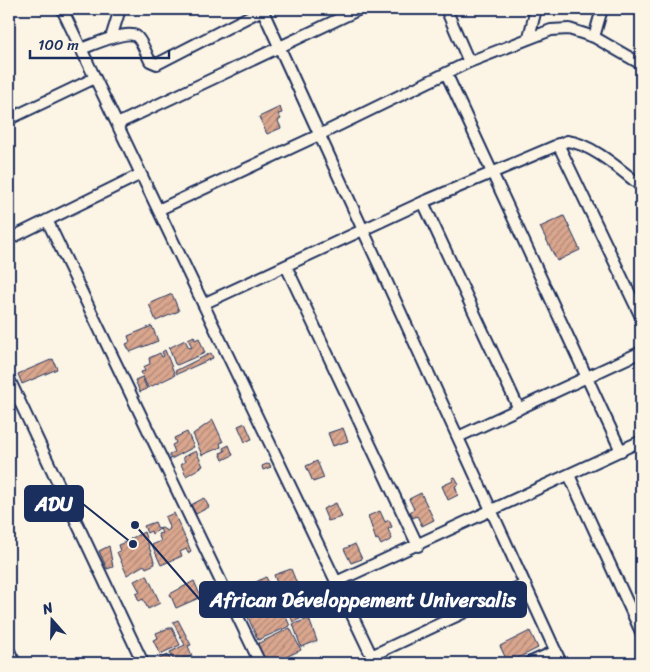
<svg xmlns="http://www.w3.org/2000/svg" width="650" height="672" font-family="Sriracha,sans-serif">
<defs>
<pattern id="building-hatch" width="6" height="6" patternUnits="userSpaceOnUse" patternTransform="scale(1.25)"><rect width="6" height="6" fill="#daa68e"/><path d="M-1 1l2-2M0 6l6-6M5 7l2-2" fill="none" stroke="#b08877"/></pattern>
</defs>
<rect width="100%" height="100%" fill="#fcf5e5"/>
<filter id="ink" filterUnits="userSpaceOnUse"><feTurbulence type="fractalNoise" baseFrequency=".02" numOctaves="2"/><feDisplacementMap in="SourceGraphic" scale="10" xChannelSelector="R" yChannelSelector="G"/><feConvolveMatrix kernelMatrix="1 2 1 2 8 2 1 2 1" color-interpolation-filters="sRGB"/></filter>
<g filter="url(#ink)">
<path fill="url(#building-hatch)" stroke="#1b2f5e" d="M280,107l2,6 -4,1 3,5 -3,2 3,7 -14,6 -8,-17z
M564,216l16,34 -23,11 -17,-34z
M172,294l7,17 -23,10 -7,-17z
M152,326l6,15 -28,11 -4,-8 4,-2 -2,-6z
M194,336l1,4 4,-2 6,15 -28,12 -2,-1 -6,-16 16,-8 4,8 3,-1 -4,-8z
M165,350l10,25 -27,13 -7,-16 4,-1 -2,-4 7,-3 -1,-6 11,-5 2,4 2,-1 -2,-4z
M211,353l2,5 -36,16 -2,-3z
M53,359l4,10 -35,15 -4,-10z
M142,377l5,12 -7,3 -5,-12z
M213,420l10,22 -3,1 1,4 -19,8 -9,-21z
M245,423l7,16 -7,3 -7,-16z
M343,428l5,13 -15,5 -5,-13z
M187,432l7,15 -23,12 -2,-4 6,-3 -3,-7 4,-2 -2,-5z
M229,445l4,10 -10,5 -3,-7 5,-2 -2,-3z
M196,451l7,15 -17,10 -5,-12 4,-2 -2,-5z
M317,461l7,17 -11,4 -7,-16z
M269,463l2,4 -8,3 -1,-4z
M455,477l4,7 -4,2 3,9 -10,5 -6,-14 11,-5 -1,-3z
M421,493l13,27 -12,6 -5,-10 -4,2 -3,-6 4,-3 -5,-10z
M204,498l5,9 -13,7 -5,-9z
M336,503l6,14 -14,4 -5,-12z
M380,511l5,11 4,-2 3,7 -4,2 4,10 -11,6 -3,-6 -2,1 -8,-24z
M174,513l17,38 -3,2 -2,-4 -6,3 2,4 -21,9 -9,-20 9,-4 -3,-7 4,-1 -2,-4 -8,5 -1,-3 -4,2 -3,-7 11,-4 3,7 4,-1 5,3 3,-2 -5,-12z
M144,532l11,32 -9,4 -2,-3 -17,10 -10,-23 3,-1 -2,-6 10,-4 1,3 3,-2 -2,-3z
M355,544l7,15 -11,4 -7,-14z
M109,546l4,21 -6,2 -8,-18z
M291,569l8,20 -17,7 -8,-21z
M147,575l13,28 -12,6 -5,-10 -4,2 -3,-7 4,-2 -6,-11z
M266,577l11,22 -18,9 -11,-22z
M194,581l7,16 -25,11 -6,-14z
M301,592l10,22 -18,8 -10,-22z
M279,601l11,25 -32,14 -11,-25z
M309,619l8,22 -16,6 -8,-23z
M178,620l13,25 -3,1 4,10 -18,5 -4,-9 15,-7 -12,-23z
M169,628h3l8,17 -20,9 -7,-14 5,-2 -2,-5z
M290,628l11,22 -28,13h-7l-9,-19z
M530,631l8,17 -30,15 -8,-17z
M168,655l3,7 -15,1 -1,-2z"/>
<g fill="none" stroke-linecap="round" stroke-linejoin="round">
<g stroke="#1b2f5e" stroke-width="14">
<path id="minor" d="M62,9l313,654
M262,9l299,654
M446,9l23,53
M529,37l7,-28
M594,37l8,-28
M111,38l9,-29
M81,49c11,-4 45,-19 55,-13 6,4 10,18 14,25l7,3 105,-54
M446,73l175,378
M9,119l86,-41
M117,124l243,-115
M558,144l83,173
M423,202l96,207
M158,210l161,-75 150,-73 82,-32 18,-1 25,8 47,27
M47,220l213,443
M9,239l132,-65
M286,266l132,280
M203,304l220,-102 144,-61c24,2 56,31 74,45
M9,379l134,284
M458,437l183,-85
M569,475l72,157
M336,582l305,-141
M9,651l6,12
M371,656l154,-72
M529,663l27,-12"/>
</g>
<use href="#minor" stroke="#fcf5e5" stroke-width="10"/>
</g>
</g>
<path fill="none" stroke="#1b2f5e" stroke-width="2" d="M133 544L83 504M135 525L200 600"/>
<g fill="#1b2f5e" stroke="#fcf5e5" stroke-width="2">
<circle cx="133" cy="544" r="5"/>
<circle cx="135" cy="525" r="5"/>
</g>
<g fill="#1b2f5e" stroke="#1b2f5e" stroke-width="2">
<rect x="25" y="486" width="58" height="35" rx="5"/>
<rect x="200" y="582" width="326" height="35" rx="5"/>
</g>
<g font-size="20" text-anchor="middle" font-weight="bold" fill="#fff">
<text x="54" y="511">ADU</text>
<text x="363" y="607">African Développement Universalis</text>
</g>
<rect width="650" height="672" fill="none" stroke="#fcf5e5" stroke-width="30"/>
<rect x="15" y="15" width="620" height="642" fill="none" stroke="#1b2f5e" stroke-width="2" filter="url(#ink)"/>
<g transform="translate(52 620) rotate(340)" stroke="#fcf5e5" stroke-width="4" paint-order="stroke">
<path d="M0-4L9 19L0 12L-9 19Z" fill="#1b2f5e"/>
<text y="-8" font-size="14" font-weight="bold" text-anchor="middle" fill="#1b2f5e">N</text>
</g>
<path d="M30 50v8h139v-8" fill="none" stroke="#1b2f5e" stroke-width="2.5"/>
<text x="38" y="50" font-size="15" fill="#1b2f5e" stroke="#fcf5e5" stroke-width="4" paint-order="stroke">100 m</text>
</svg>
